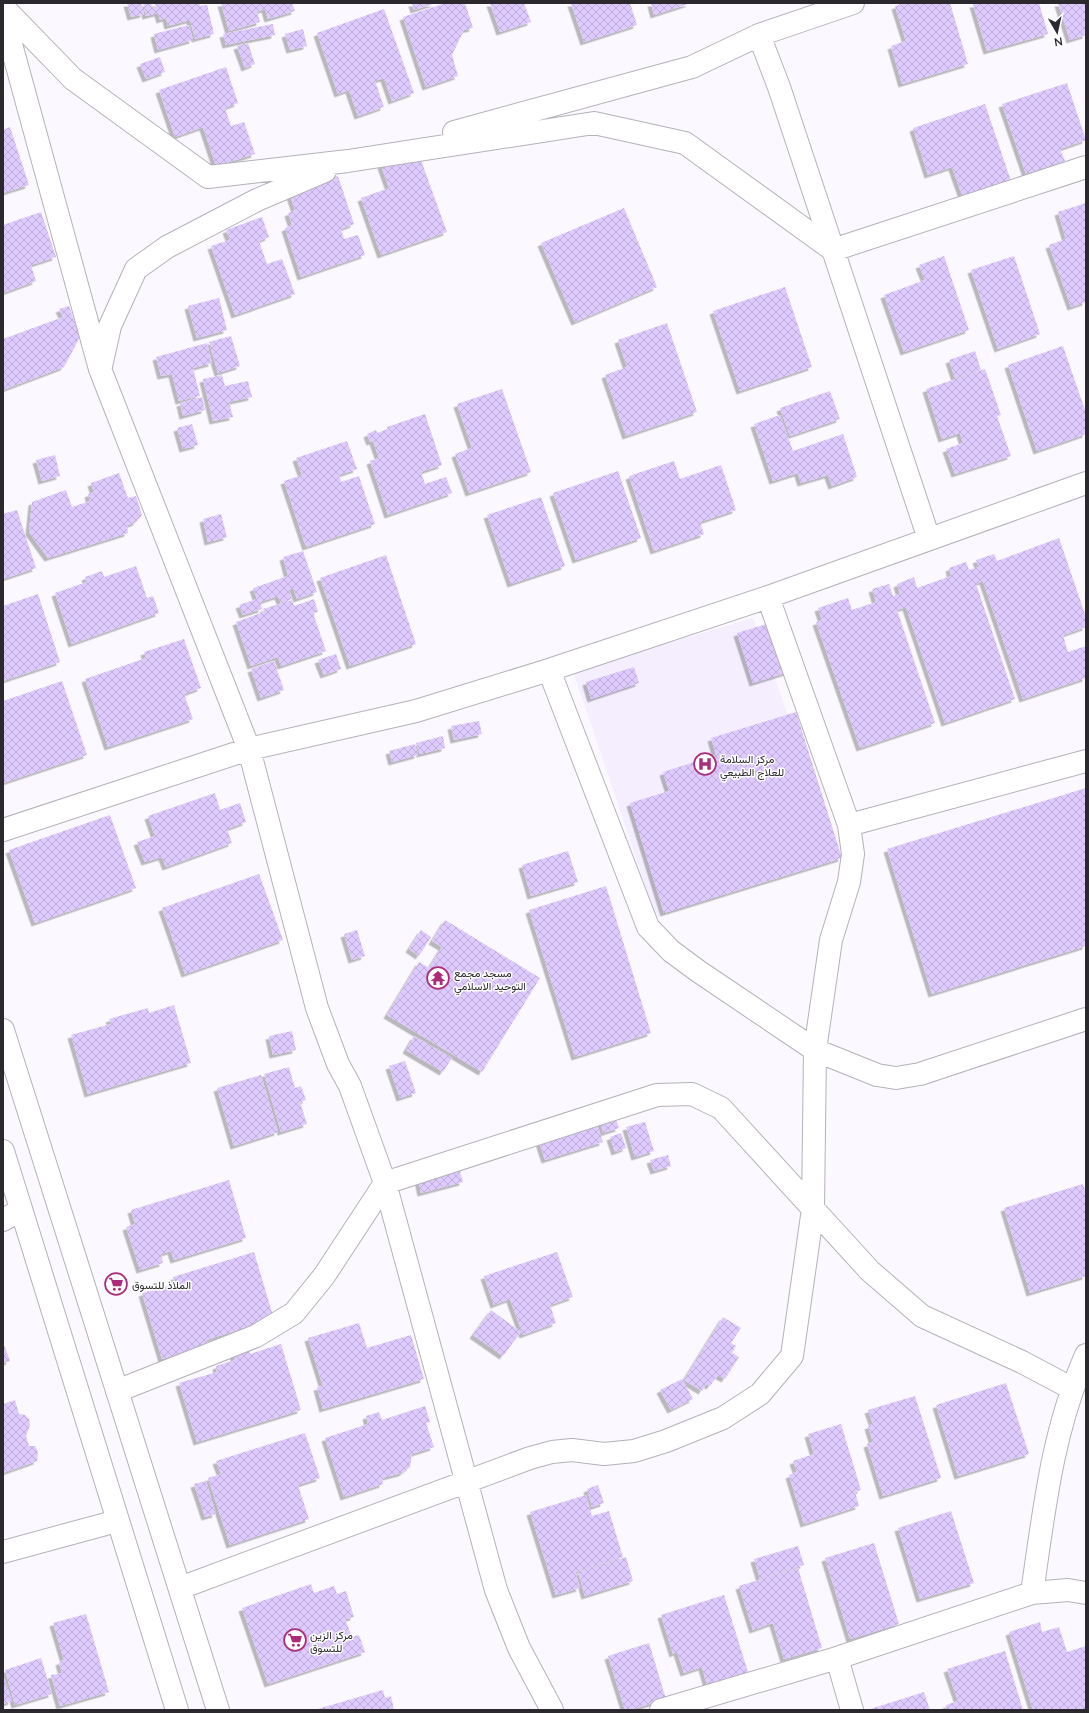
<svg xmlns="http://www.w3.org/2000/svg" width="1089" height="1713" font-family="Lato,Vazirmatn,sans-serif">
<defs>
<pattern id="building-cross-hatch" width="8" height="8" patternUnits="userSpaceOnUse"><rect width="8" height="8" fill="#dfcafe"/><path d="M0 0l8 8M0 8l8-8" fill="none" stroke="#c0aeda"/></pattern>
<filter id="shadow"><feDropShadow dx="-3.5" dy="3.5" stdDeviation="0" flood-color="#0004"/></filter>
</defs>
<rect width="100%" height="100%" fill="#fbf9ff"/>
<path fill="#f4eeff" d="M753,618l86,239 -183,60 -83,-246z"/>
<path fill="url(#building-cross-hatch)" filter="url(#shadow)" d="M127,3h14l3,11 -13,3z
M143,3h8l1,5 4,-1 -1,-4h44l1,3 7,-1 7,29 -19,5 -5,-19 -22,6 -2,-8 -6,2 -2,-7 -12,3z
M221,3h71l3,8 -27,8 -3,-10 -8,3 3,10 -31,9z
M412,3h24l-22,7z
M446,3h19l8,25 -9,2 -12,25 6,21 -32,11 -23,-70z
M490,3h34l7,19 -31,10z
M571,3h59l7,22 -53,17z
M651,3h40l-37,12z
M904,3h46l18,61 -66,20 -11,-38 15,-5 -11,-35z
M1039,3l9,31 -61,17 -14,-47z
M1058,3h28v32l-16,5z
M384,9l30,84 -22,8 -8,-23 -9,3 9,26 -26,9 -9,-26 -11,4 -21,-61z
M273,24l2,11 -49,10 -3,-11z
M189,25l4,15 -35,10 -4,-16z
M303,29l4,17 -17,4 -5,-16z
M248,43l7,21 -10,4 -8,-22z
M160,57l5,15 -19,7 -6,-15z
M226,67l12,36 -13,5 6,18 13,-4 11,32 -39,12 -13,-39 -28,10 -16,-47z
M1067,83l19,57 -26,9 5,12 -39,13 -24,-70z
M985,104l27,80 -48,17 -12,-34 -24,8 -15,-47z
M10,127l19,58 -26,8v-63z
M418,152l29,80 -66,23 -20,-57 28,-10 -8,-23z
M338,176l16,48 -13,5 3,10 14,-4 7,20 -64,22 -16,-49 7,-3 -4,-12 7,-3 -5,-15 10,-6z
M1086,203v99l-15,5 -22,-62 17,-6 -8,-27z
M624,208l33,79 -82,35 -34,-79z
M41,212l15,45 -25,8 5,16 -33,12v-68z
M262,217l7,20 -10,4 8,23 15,-5 13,35 -60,21 -24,-69 19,-6 -4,-10z
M944,256l25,74 -65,22 -20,-57 41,-15 -6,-15z
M1014,256l26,78 -42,15 -27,-79z
M785,287l27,80 -72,24 -27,-80z
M219,298l8,32 -30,8 -9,-32z
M69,306l11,31 -16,30 -61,23v-51l60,-22 -4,-8z
M667,323l30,89 -71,24 -21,-61 22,-8 -9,-27z
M231,336l9,30 -22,7 -9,-31z
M207,343l5,20 -19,5 7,28 -21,5 -7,-27 -11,2 -5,-19z
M1063,346l23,67v21l-49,17 -29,-86z
M975,351l6,19 -26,8 -6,-18z
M985,369l16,46 -4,1 14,40 -56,18 -9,-25 17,-6 -3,-10 -18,6 -16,-50z
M222,375l3,11 23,-5 4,16 -23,5 4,15 -20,4 -10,-42z
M502,389l29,83 -62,21 -14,-39 17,-6 -15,-44z
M830,391l10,28 -50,17 -10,-28z
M202,397l3,13 -22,6 -3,-13z
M425,414l17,51 -21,7 4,12 21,-7 6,16 -64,22 -18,-54 9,-3 -6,-17 -3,1 -3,-8 9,-4 1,3 11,-4 -1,-2z
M780,415l13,36 50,-17 14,43 -25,9 -4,-11 -27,8 -3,-10 -25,8 -19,-57z
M192,424l6,21 -15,4 -6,-21z
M347,441l10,28 -18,6 2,7 18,-6 16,48 -69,23 -22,-66 18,-6 -6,-17z
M55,455l5,21 -18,5 -6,-21z
M674,461l6,18 41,-14 15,45 -36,12 4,12 -50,17 -25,-75z
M618,471l23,67 -65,22 -23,-67z
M119,473l9,25 8,-2 6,19 -7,8 -8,2 1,8 -80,25 -19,-26 3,-30 34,-12 6,17 18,-6 -2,-7 6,-2 -3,-9z
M541,497l24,69 -54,18 -24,-69z
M17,510l19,58 -33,11v-65z
M221,514l6,23 -19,5 -5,-23z
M1059,538l27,79v10l-23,8 5,17 18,-6v32l-63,21 -40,-118 -7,3 39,115 -70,24 -39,-116 -9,3 38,113 -75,25 -44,-126 6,-2 -4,-12 30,-10 4,12 24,-8 -4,-13 17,-5 4,12 7,-2 -3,-10 17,-7 3,11 34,-12 -2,-8 17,-6 3,8 10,-3 -3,-7 18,-6 3,7z
M303,551l14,41 -20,7 -4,-11 -4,2 3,9 -11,4 -3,-7 -18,6 2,7 -19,6 -4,-10 18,-6 -4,-11 35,-12 -5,-19z
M386,555l30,89 -66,22 -30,-88z
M136,566l11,32 6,-2 6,17 -87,31 -17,-51 32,-11 -2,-5 17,-6 2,6z
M38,594l22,68 -57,19v-75z
M314,599l4,13 -5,1 13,38 -45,15 -3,-9 -27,9 -15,-44 28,-10 -1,-3 29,-9 2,6z
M773,622l15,50 -35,11 -16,-50z
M184,639l17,49 -17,6 9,25 -85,28 -23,-68 61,-21 -2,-6z
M336,654l5,15 -17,6 -6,-15z
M274,661l10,29 -23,8 -10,-29z
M634,667l5,16 -48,16 -5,-17z
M62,681l25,74 -84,28v-82z
M796,712l46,146 -178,55 -34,-110 39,-12 -6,-19 53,-17 -5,-17z
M479,721l3,13 -28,6 -3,-14z
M443,736l2,12 -25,6 -4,-11z
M415,744l3,11 -26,7 -3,-11z
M1086,788v158l-154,48 -45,-145z
M215,793l5,17 20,-7 6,19 -19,7 5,14 -66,24 -4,-10 -17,5 -8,-20 18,-6 -7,-20z
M110,815l26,73 -101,35 -26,-73z
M568,851l10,31 -47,14 -9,-31z
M259,874l24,66 -98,34 -23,-66z
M606,886l45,147 -76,24 -46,-147z
M445,920l95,58 -58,94 -95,-57 32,-53 10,6 13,-21 -10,-6z
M357,930l8,26 -13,4 -8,-26z
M421,930l10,7 -12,19 -10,-7z
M174,1005l17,58 -103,31 -17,-59 40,-11 -2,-5 39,-11 1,5z
M292,1031l4,19 -23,5 -4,-19z
M414,1036l38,22 -9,14 -37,-22z
M405,1061l11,32 -16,5 -11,-32z
M289,1067l6,21 6,-2 5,14 -6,2 7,22 -26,8 -17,-58z
M261,1075l17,57 -44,14 -17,-58z
M615,1116l4,12 -16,5 -3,-13z
M595,1119l8,23 -58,18 -7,-22z
M645,1122l9,29 -19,6 -9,-30z
M621,1133l5,15 -11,4 -5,-15z
M668,1155l3,11 -17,5 -4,-11z
M458,1164l5,18 -42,11 -4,-19z
M229,1180l17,58 -72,22 -3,-9 -10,3 2,9 -23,7 -14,-43 9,-3 -4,-14z
M1083,1184l3,9v83l-56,17 -26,-85z
M254,1252l20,67 -68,21 2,5 -46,14 -20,-66 34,-9 -3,-7z
M557,1252l16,45 -23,8 6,18 -33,12 -13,-36 -16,6 -10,-29z
M491,1310l30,22 -18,24 -30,-21z
M723,1317l18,11 -10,15 5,3 -4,7 7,4 -14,22 -7,-4 -8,11 -4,-2 -4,7 -18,-11z
M359,1323l8,25 44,-13 13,44 -101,30 -6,-22 6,-1 -15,-48z
M3,1342l7,19 -7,2z
M281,1344l20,66 -104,32 -18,-59 38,-11 -1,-6 19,-6 -3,-9 16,-5 2,8z
M682,1379l11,20 -22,11 -11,-20z
M1006,1383l23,71 -71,22 -22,-71z
M915,1396l26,82 -58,18 -16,-52 6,-2 -5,-16 5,-2 -5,-14z
M15,1400l4,14 6,1 4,4 1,6 -4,11 3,10h6l3,6 -1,9 -34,12v-69z
M425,1406l5,16 -4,1 8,24 -22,7 -2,13 -8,6 -20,5 1,6 -39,13 -19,-59 43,-14 -2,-8 13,-4 3,8z
M841,1424l20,66 -6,2 4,14 -55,18 -15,-49 8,-3 -4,-11 21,-7 -6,-20z
M305,1433l15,45 -22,7 11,34 -79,26 -22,-67 13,-4 -5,-13z
M206,1481l10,33 -11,3 -11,-33z
M598,1485l6,18 -12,4 -5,-18z
M586,1495l6,21 17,-5 14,46 -48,15 5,16 -24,7 -26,-83z
M951,1511l23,72 -54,16 -22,-71z
M874,1543l25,81 -49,15 -25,-81z
M798,1546l6,19 -44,14 -6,-20z
M626,1557l7,24 -48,15 -7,-24z
M798,1568l24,80 -38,11 -11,-36 -20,7 -14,-44z
M311,1584l3,9 20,-7 3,8 9,-3 8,26 -9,2 7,18 7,-2 6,17 -97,32 -26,-76z
M724,1595l24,77 -41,13 -5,-18 -18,6 -7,-21 -4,2 -12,-39z
M86,1614l23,78 -49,14 -9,-31 11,-2 -3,-11 5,-2 -11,-37z
M1040,1622l2,10 17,-5 8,25 19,-6v64h-53l-24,-78z
M649,1643l17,56 -36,11h-5l-17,-54z
M1005,1651l18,59h-76l-1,-5 12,-4 -11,-32z
M41,1658l11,36 -37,11 -10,-35z
M3,1675l9,26 -9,3z
M383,1690l2,8 6,-2 3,14h-80z
M924,1692l6,18h-63z"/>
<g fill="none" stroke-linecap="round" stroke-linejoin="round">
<g stroke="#b4b1ba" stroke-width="24">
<path id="minor" d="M3,7l70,72 135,98 140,-16 246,-38 91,20 148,107 253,-83
M3,15l97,354 149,380 68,259 21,56 12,22 35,97 111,407 23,58 33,62
M759,35l20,52 150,452
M454,132l238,-65 67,-32 94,-32
M101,366l9,-40 26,-57 31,-22 90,-47 68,-29
M549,670l99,257 23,24 27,20 117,79 62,25 19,3 24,-4 166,-55
M849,825l237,-64
M3,830l246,-81 167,-38 133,-41 219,-73 318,-114
M3,1220l18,-10
M117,1391l139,-55 38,-23 30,-37 61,-93 272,-88 35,-1 29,14 149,163 52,45 100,46 49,26
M3,1552l114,-31
M180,1588l350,-130 22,-6 20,-2 32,4 30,-3 32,-10 57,-23 37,-24 32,-38 21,-147 2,-159 16,-110 18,-58 4,-28 -4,-29 -81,-228
M1032,1593c12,-82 20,-161 54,-238
M837,1658l195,-65 36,-3 18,3
M661,1710l176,-52 15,52"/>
</g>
<g stroke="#b4b1ba" stroke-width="24">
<path id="tertiary" d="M3,1030l215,680
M3,1151l174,559"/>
</g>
<use href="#minor" stroke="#fff" stroke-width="22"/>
<use href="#tertiary" stroke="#fff" stroke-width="22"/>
</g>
<defs>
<g id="hospital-ring" transform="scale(1.15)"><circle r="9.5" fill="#fff" stroke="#ac2c7a" stroke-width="1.5"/><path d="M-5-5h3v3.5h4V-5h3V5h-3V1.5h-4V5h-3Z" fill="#ac2c7a"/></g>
<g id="temple-ring" transform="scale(1.15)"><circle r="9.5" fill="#fff" stroke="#ac2c7a" stroke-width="1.5"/><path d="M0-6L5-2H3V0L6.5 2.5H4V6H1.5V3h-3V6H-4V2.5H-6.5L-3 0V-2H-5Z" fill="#ac2c7a"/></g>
<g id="supermarket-ring" transform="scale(1.15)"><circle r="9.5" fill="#fff" stroke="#ac2c7a" stroke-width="1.5"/><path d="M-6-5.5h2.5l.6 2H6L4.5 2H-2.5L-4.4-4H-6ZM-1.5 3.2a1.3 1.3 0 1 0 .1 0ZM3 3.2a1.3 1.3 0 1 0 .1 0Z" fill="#ac2c7a"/></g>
</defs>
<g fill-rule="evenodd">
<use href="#hospital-ring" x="705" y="764"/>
<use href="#temple-ring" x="438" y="978"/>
<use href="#supermarket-ring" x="116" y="1284"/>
<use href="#supermarket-ring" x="295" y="1640"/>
</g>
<g text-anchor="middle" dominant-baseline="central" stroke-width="3" stroke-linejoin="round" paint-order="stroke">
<g font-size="11" fill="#2b292d" stroke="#fff" text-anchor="start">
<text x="720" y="758">مركز السلامة<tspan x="720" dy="13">للعلاج الطبيعي</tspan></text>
<text x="454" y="972">مسجد مجمع<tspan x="454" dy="13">التوحيد الاسلامي</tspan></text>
<text x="132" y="1284">الملاذ للتسوق</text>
<text x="310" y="1634">مركز الزين<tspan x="310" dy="13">للتسوق</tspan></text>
</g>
</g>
<rect width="1089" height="1713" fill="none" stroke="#2b292d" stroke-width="8"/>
<g transform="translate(1057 32) rotate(171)" stroke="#ffffff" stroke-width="3" paint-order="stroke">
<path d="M0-3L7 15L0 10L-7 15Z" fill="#2b292d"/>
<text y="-6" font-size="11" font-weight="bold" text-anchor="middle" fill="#2b292d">N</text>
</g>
</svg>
